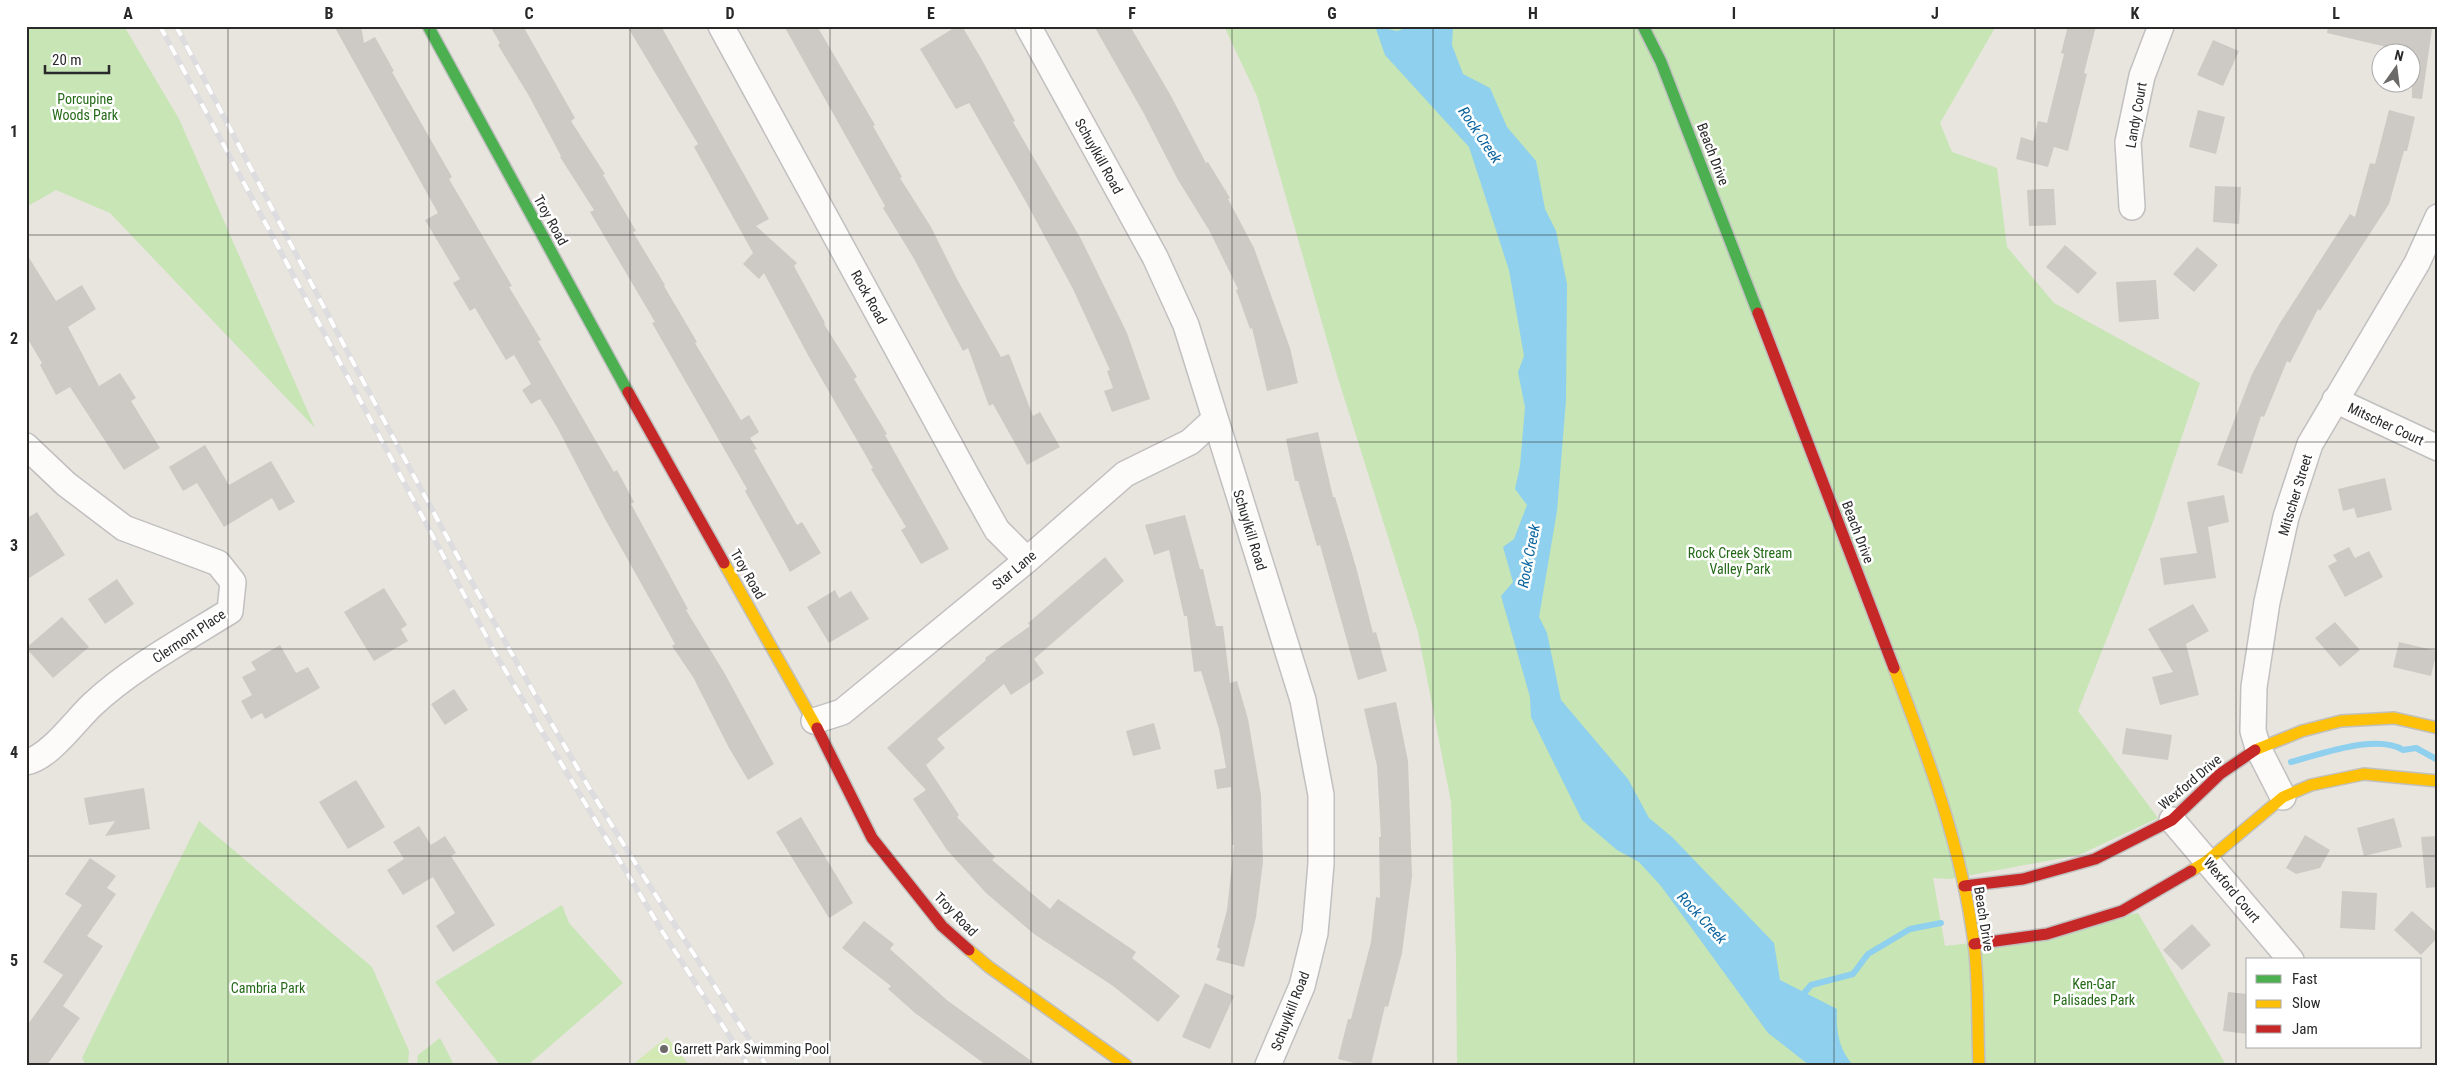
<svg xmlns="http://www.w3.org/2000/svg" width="2464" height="1091" font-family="'Roboto Condensed',sans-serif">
<rect width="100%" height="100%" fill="#e8e4de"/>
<path fill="#c7e5b5" d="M26,26h98l55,93 136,309 -205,-215 -54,-23 -30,17z
M1224,26h772l-56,97 12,29 45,16 10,79 47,56 146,80 -47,139 -75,189 80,107 -79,37 -129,24 -17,-1 12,68 77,-9 116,-24 88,152h-769l-1,-109 -5,-154 -33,-170 -81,-257 -80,-279z
M199,821l173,146 37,84 -1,14h-322l-4,-7z
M562,905l7,18 54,60 -95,82h-28l-65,-83z
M440,1038l14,27h-37l1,-10z"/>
<path fill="#d3e9b3" d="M667,1037l22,28h-57z"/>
<path fill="#8ed0ed" d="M1375,26l22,5 15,-5h41l-1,19 11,29 27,14 17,39 29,34 9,48 11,22 11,53 -1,116 -9,111 -18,106 8,16 14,67 67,79 21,39 23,19 102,106 6,37 57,29c-1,21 1,39 16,56h-44l-41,-32 -107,-147 -22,-24 -22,-12 -35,-30 -51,-103 -1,-20 -29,-101 12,-14 -10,-35 11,-8 13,-34 -12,-16 5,-23 5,-59 -7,-35 6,-16 -15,-86 -40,-123 -84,-92z"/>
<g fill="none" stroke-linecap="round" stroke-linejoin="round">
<path stroke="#8ed0ed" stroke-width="6" d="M2291,762c28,-7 86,-29 112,-12l13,-2 22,12
M1801,997l10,-12 42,-11 15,-20 42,-25 31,-6"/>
</g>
<path fill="#cdcac5" d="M334,26h27l3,17 11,-6 19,34 -2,1 60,105 -3,2 63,107 -3,1 32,53 -3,1 76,131 3,-2 17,32 -3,2 57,105 -2,1 39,64 49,90 -26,16 -19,-32 -36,-71 -21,-31 3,-2 -70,-125 -48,-92 -17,-28 -9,5 -9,-14 9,-6 -17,-29 -8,5 -31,-52 -5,3 -17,-28 7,-4 -35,-59 13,-7z
M490,26h33l52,92 -4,3 34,53 -2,1 33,56 -3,1 32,53 -1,1 33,56 -2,1 46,77 8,-5 10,17 -9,6 7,11 -3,1 43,75 5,-3 19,31 -31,19 -45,-81 2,-2 -95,-166 3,-1 -65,-110 4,-2 -34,-53 1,-1 -32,-60 -31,-51 2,-2z
M627,26h34l108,193 -13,7 41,37 -3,3 31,57 -1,1 33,53 -3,2 33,55 -2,1 64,114 -28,15 -20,-34 5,-3 -35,-58 2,-1 -64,-111 -45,-84 -5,6 -16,-15 10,-11 -59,-106 4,-3z
M784,26h33l58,99 -2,1 29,51 -2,1 31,49 27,54 43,76 8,-3 24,62 7,-4 20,35 -33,18 -34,-61 -4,2 -21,-58 -5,3 -50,-94 -30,-49 2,-2z
M957,26h5l20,34 33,61 -2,1 68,117 46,94 23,66 -38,13 -8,-21 9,-3 -6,-17 3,-1 -37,-81 -47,-87 -57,-99 -13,6 -36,-60z
M1094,26h36l41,70 35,67 2,-1 22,36 -2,1 26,49 36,100 8,35 -31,8 -15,-63 -2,1 -14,-39 2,-1 -29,-59 -31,-50 -35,-68z
M2068,26h28l-12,47 3,1 -19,77 -14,-4 -6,20 -32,-8 5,-22 12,4 5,-20 9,2 17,-69 -3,-1z
M2328,26h87l17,3 -10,70 -10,-1v-46h-22l1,-4 -64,-15z
M2213,40l26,11 -16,35 -26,-11z
M2198,110l27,7 -9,37 -27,-7z
M2389,110l26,7 -8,34h-3l-15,53 -69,107 -2,-2 -28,54 -3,-2 -23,56 -3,-1 -19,58 -25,-9 35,-91 28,-51 70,-109 5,3 15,-54 5,1z
M2215,186l26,1 -2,37 -26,-2z
M2042,189h12l2,36 -27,1 -2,-36z
M2065,245l32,28 -19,21 -32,-27z
M2197,247l21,18 -24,27 -21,-18z
M26,253l30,48 26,-16 14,24 -28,18 31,59 21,-13 16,25 -5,3 29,47 -36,22 -54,-83 -14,8 -16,-30 2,-2 -16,-27z
M2156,280l3,39 -40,3 -3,-40z
M1318,432l15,65h2l21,70 17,66 3,-1 11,39 -29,9 -38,-135 -3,1 -19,-65h-3l-9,-42z
M205,445l24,40 42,-24 24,41 -16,9 -7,-13 -48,29 -27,-44 -14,8 -14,-24z
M2385,478l7,32 -35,8 -3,-10 -11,3 -5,-22z
M2224,495l5,27 -21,5 8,51 -52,7 -4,-27 37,-5 -10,-51z
M37,512l28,43 -39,25v-61z
M1185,515l15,54h3l13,57h7l7,57 7,-2 11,38 13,76 2,67 -7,55 -12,50 -28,-7 4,-11 -3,-2 10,-37 7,-65h-2l-1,-58 -14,2 -3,-19 12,-2 -7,-39 -18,-58 -7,1 -7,-56h-3l-15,-66 -15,5 -9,-30z
M2349,547l6,11 14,-7 14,26 -38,20 -17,-31 9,-5 -4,-6z
M1105,557l19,24 -90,78 10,14 -33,22 -7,-11 -67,55 8,9 -19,17 33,50 -2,2 38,40 -3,3 58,49 8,-10 78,53 -4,6 48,38 -22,26 -45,-36 -79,-52 -48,-41 -39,-43 -34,-51 13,-9 -39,-42 99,-88 -1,-2 45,-32 -2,-3z
M117,579l17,25 -29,20 -17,-25z
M384,588l23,37 -6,4 7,12 -34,20 -30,-49z
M835,590l4,8 12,-7 18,28 -40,24 -22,-36z
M2193,604l16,27 -23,13 13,51 -39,10 -8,-28 21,-5 -25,-43z
M62,617l27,30 -36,31 -27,-30z
M2335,622l25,28 -20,17 -25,-29z
M2399,642l38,9 -6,25 -38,-9z
M280,645l16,28 12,-6 12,21 -55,31 -3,-6 -11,6 -10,-18 11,-6 -10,-18 14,-7 -5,-8z
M454,689l14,21 -23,15 -14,-21z
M1396,702l12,59 4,115 -10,77 -14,54 -3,-1 -14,59h-9l-24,-6 10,-40h3l20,-77 5,-45 4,1 -1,-61h2l-4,-71 -13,-57z
M1154,723l7,26 -28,7 -7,-25z
M2126,728l46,7 -4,25 -46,-6z
M356,780l29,47 -37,22 -29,-47z
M144,788l6,41 -45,7 10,-15 -26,4 -5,-27z
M801,817l52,86 -24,15 -53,-86z
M2394,818l8,29 -38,9 -7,-28z
M419,826l12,19 14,-9 11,17 -5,3 44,69 -42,27 -17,-26 19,-13 -22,-36 -30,18 -16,-25 17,-11 -11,-17z
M2305,835l25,15 -10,18 -24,6 -10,-6z
M2438,836v51l-12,1 -5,-51z
M90,858l26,18 -9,12 9,6 -29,42 16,10 -40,60 17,12 -33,47h-21v-38l37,-52 -20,-13 39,-57 -17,-11z
M2342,891l35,2 -2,37 -35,-2z
M2412,911l26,23v3l-17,18 -27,-25z
M864,921l30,23 -4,5 58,52 89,64h-51l-71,-52 -27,-24 3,-3 -49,-38z
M2192,924l19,21 -29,25 -19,-20z
M1205,983l29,13 -24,53 -28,-12z
M2228,992l20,2v40l-25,-3z"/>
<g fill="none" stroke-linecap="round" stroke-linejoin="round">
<g stroke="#c1c0c0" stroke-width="28">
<path id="street" d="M721,26l249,456 27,48 30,30
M1028,26l127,231 31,68 117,375 18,95v69l-6,69 -13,53 -34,79
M2132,207l-4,-65 14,-66 19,-50
M2335,400l103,48
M26,446l40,38 58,44 94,35 15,19 -3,29c-45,28 -100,58 -138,94 -17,16 -43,53 -66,57
M814,721l28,-9 185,-152 98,-86 65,-32 25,-23
M2283,797l-25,-49 -5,-17 1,-44 13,-85 19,-85 24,-73 107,-181 21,-46
M2172,820l119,140"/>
</g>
<g stroke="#c1c0c0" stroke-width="14">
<path id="fast" d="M428,26l200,366
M1643,26l18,36 97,251"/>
</g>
<g stroke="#c1c0c0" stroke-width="14">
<path id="slow" d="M724,563l93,165
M1894,668c34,89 68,180 80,276 5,39 3,81 5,121
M2255,750l47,-19 39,-10 53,-3 44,10
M2191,871l16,-10 76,-64 28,-12 53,-11 74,7
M969,950l20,17 137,98"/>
</g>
<g stroke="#c1c0c0" stroke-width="14">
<path id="jam" d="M1758,313l136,355
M628,392l96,171
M817,728l55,110 70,88 27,24
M1964,886l59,-7 72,-20 77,-39 48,-46 35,-24
M1974,944l73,-10 75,-23 69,-40"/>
</g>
<use href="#street" stroke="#fcfbfa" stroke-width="25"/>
<use href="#fast" stroke="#4caf50" stroke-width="11"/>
<use href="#slow" stroke="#ffc107" stroke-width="11"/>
<use href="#jam" stroke="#c62828" stroke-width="11"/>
<g stroke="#dddcde" stroke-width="5.5">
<path id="rail" d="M160,26l339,634 163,271 86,134
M176,26c128,242 253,487 391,724 62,108 132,211 199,315"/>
</g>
<use href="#rail" stroke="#fff" stroke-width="4" stroke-dasharray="11" stroke-linecap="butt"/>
</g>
<path fill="none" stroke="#292929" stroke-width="1" stroke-opacity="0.55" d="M228,26v1039M429,26v1039M630,26v1039M830,26v1039M1031,26v1039M1232,26v1039M1433,26v1039M1634,26v1039M1834,26v1039M2035,26v1039M2236,26v1039M26,235h2412M26,442h2412M26,649h2412M26,856h2412"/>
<circle fill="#6c6a68" stroke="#fff" stroke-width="2" cx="664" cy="1049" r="5"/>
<g text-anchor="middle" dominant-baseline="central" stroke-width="5" stroke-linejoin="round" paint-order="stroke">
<g font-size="14" fill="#246917" stroke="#fff">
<text x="85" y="99">Porcupine<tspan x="85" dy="16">Woods Park</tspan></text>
<text x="1740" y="553">Rock Creek Stream<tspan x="1740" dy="16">Valley Park</tspan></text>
<text x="2094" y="984">Ken-Gar<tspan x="2094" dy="16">Palisades Park</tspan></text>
<text x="268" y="988">Cambria Park</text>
</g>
<g font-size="14" fill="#292929" stroke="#fff">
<text transform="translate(2136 115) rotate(-80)">Landy Court</text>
<text transform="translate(1713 154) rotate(69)">Beach Drive</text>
<text transform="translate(1099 156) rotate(61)">Schuylkill Road</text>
<text transform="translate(551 220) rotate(61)">Troy Road</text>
<text transform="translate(869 297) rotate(61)">Rock Road</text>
<text transform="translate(2386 424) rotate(25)">Mitscher Court</text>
<text transform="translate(2295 495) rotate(-73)">Mitscher Street</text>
<text transform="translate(1250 530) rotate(73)">Schuylkill Road</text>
<text transform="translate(1858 532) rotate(69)">Beach Drive</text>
<text transform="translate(1014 570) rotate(-40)">Star Lane</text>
<text transform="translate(748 574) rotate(60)">Troy Road</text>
<text transform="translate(189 636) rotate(-34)">Clermont Place</text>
<text transform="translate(2190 782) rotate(-40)">Wexford Drive</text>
<text transform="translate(2232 890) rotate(50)">Wexford Court</text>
<text transform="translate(956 914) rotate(46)">Troy Road</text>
<text transform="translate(1984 919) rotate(81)">Beach Drive</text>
<text transform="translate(1290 1011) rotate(-69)">Schuylkill Road</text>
</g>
<g font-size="14" fill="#292929" stroke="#fff" text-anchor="start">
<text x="674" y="1049">Garrett Park Swimming Pool</text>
</g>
<g font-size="15" font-style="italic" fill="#08649f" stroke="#fff">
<text transform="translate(1480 135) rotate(56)">Rock Creek</text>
<text transform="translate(1529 556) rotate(-79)">Rock Creek</text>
<text transform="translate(1702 918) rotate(47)">Rock Creek</text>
</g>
</g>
<rect width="2464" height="1091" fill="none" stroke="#ffffff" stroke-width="55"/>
<rect x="2246" y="958" width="175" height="90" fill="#ffffff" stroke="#a9a9a9"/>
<rect x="2256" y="975" width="25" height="8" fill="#4caf50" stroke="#a9a9a9"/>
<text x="2292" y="984" font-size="15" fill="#292929">Fast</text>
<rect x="2256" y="1000" width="25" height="8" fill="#ffc107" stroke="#a9a9a9"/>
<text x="2292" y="1008" font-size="15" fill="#292929">Slow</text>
<rect x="2256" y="1025" width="25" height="8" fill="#c62828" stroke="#a9a9a9"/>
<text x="2292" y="1034" font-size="15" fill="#292929">Jam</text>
<g transform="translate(2396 68) rotate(14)"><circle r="24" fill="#ffffff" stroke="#a9a9a9"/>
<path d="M0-4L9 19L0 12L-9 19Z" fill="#6c6a68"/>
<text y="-8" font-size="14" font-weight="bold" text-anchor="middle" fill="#292929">N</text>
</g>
<path d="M45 65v8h64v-8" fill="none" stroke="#292929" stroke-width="2.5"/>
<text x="52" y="65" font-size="15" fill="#292929" stroke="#ffffff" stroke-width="4" paint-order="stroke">20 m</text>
<rect x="28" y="28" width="2408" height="1036" fill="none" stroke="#292929" stroke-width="2"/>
<g font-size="16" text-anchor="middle" font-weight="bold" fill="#292929">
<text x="128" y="19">A</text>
<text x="329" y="19">B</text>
<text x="529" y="19">C</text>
<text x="730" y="19">D</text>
<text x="931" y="19">E</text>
<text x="1132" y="19">F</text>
<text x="1332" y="19">G</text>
<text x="1533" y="19">H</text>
<text x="1734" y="19">I</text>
<text x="1935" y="19">J</text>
<text x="2135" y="19">K</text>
<text x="2336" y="19">L</text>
<text x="14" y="137">1</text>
<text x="14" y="344">2</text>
<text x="14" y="551">3</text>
<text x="14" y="758">4</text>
<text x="14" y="966">5</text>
</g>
</svg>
